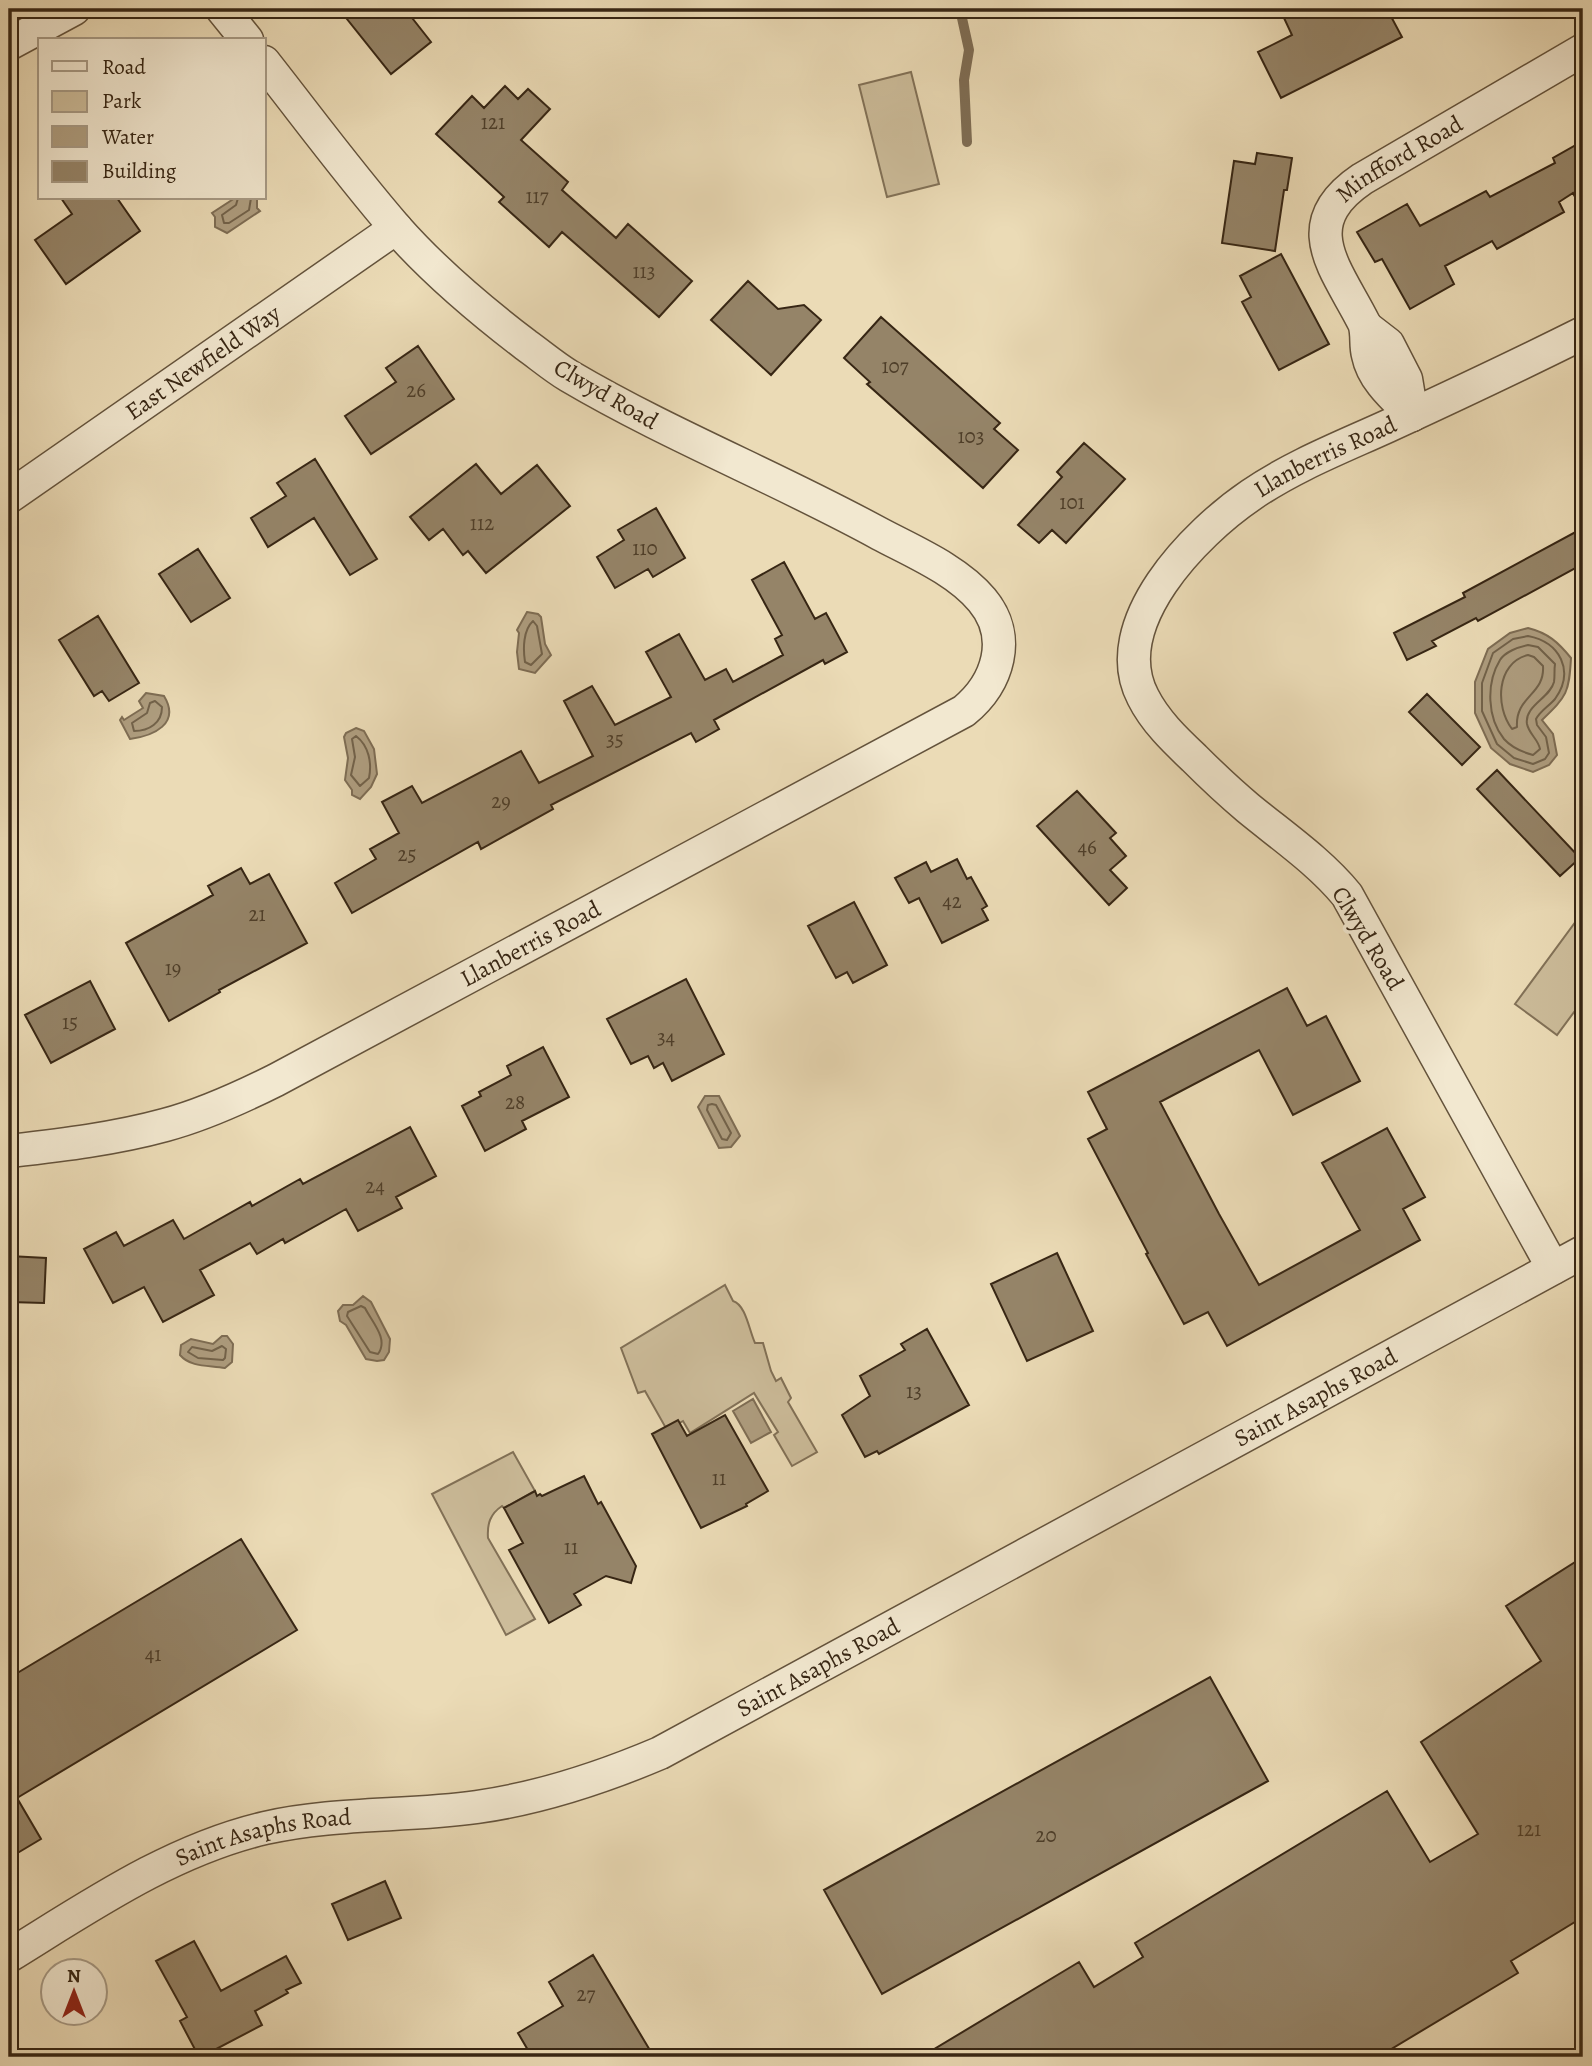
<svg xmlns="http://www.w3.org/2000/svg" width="1592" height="2066" font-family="Alegreya,serif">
<rect width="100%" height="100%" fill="#ebdbb6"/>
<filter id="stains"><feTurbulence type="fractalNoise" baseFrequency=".00286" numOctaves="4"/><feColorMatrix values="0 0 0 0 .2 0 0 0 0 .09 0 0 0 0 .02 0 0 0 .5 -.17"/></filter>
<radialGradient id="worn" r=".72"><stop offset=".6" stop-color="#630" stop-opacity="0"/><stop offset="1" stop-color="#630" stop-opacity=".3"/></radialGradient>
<path fill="#ccbc9a" stroke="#827157" stroke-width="2" d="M911,72l28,112 -52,13 -28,-112z
M1582,913l1,87 -26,35 -42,-31z
M725,1285l8,16c13,4 16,29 22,42h8l8,28 5,10 5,-3 10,20 -3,4 29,50 -25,14 -18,-31 4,-3 -24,-39 -64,40 -7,-12 -16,9 -22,-39 -7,2 -17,-45z
M513,1452l22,39 -31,17 -2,-2c-12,8 -15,18 -14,32l47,81 -29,16 -74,-141z"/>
<path fill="#ae9d7f" stroke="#7e6d54" stroke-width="2" d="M235,198h22v10l3,3 -33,22 -12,-6v-10l-3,-4z
M527,612l11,2 3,3 4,27 6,11 -16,18 -16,-4 -2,-17 2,-19 -2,-3z
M1528,628c20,5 30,14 43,30 -2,35 -4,38 -29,62l11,14 4,21 -8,10 -16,7 -23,-8 -19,-16 -16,-35v-31l13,-33 22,-16z
M146,693l18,3c17,28 -11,40 -34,43l-10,-19 2,-3 2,3 19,-12 -4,-7z
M356,728l8,3 10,18 3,25 -6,13 -11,12 -8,-4v-5l-7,-10 3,-22 -4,-21 2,-4z
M705,1096h14l21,40 -9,11 -12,1 -21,-41z
M363,1296l8,6 19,37 -1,13 -5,8 -7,1 -11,-2 -20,-34 -6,-4 -2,-10 5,-6h10z
M222,1336h5l6,8 -1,18 -7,6c-15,-3 -34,0 -45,-13l1,-10 10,-6 22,5z
M753,1399l18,33 -20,11 -18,-32z"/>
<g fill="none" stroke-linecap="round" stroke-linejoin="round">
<path stroke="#72624a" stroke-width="2" d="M238,198l-2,7 -14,10 2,8h5l20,-13 2,-12
M533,621l4,5 5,28 -11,11 -6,-3c-2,-13 -2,-32 8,-41z
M1528,636c32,6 47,35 27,63 -6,7 -15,12 -19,20l1,6 9,12 3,16 -4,6 -12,5 -19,-6 -17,-14 -15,-33v-28l11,-30 20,-14z
M1528,645l10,2 17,17c-1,6 0,12 -1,18 -4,16 -30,24 -27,42 2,10 11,15 13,25l-7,6c-11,-3 -21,-7 -29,-16 -17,-21 -18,-56 -4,-79 5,-8 18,-13 28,-15z
M1528,655l6,2 9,9c2,29 -28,30 -26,61l-5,2c-17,-22 -16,-66 16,-74z
M155,701l7,6c0,16 -13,24 -28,24l-2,-8 15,-10 3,-10z
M356,736c13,10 16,27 13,42l-9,8 -9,-11 4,-18 -3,-18z
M712,1104l4,1 15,28 -4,7 -5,-1 -15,-29 1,-5z
M361,1306l4,2c7,14 24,31 13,46l-8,-2 -23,-36 1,-4z
M222,1346l4,3 -1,9 -2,2 -25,-2 -10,-6 4,-5 20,4z"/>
<path stroke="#7e6d54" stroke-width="10" d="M960,9l9,41 -5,30 3,62"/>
</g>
<path fill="#958468" stroke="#372614" stroke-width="2" d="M339,9h66l26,33 -40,32z
M1303,9h84l15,28 -121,61 -23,-46 34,-17 -8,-17z
M505,86l13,13 10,-10 22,20 -29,31 47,42 -6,8 54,48 12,-14 64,57 -33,36 -97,-85 -13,15 -50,-45 5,-5 -68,-63 36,-38 12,12z
M1583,141v71l-10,-19 -14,9 5,10 -67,37 -5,-8 -47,25 9,18 -44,25 -28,-50 -7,3 -18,-30 50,-28 13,22 66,-35 4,6 65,-34 -2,-5z
M1257,153l35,5 -5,32h-3l-9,61 -53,-8 12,-82 21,3z
M61,198h56l23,33 -74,53 -31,-44 37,-26z
M1281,254l48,90 -50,26 -37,-68 9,-5 -11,-21z
M748,281l30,28 26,-4 17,15 -50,55 -60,-55z
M881,317l119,106 -6,6 24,21 -35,38 -116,-104 3,-2 -26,-24z
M418,346l36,53 -83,55 -26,-38 51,-34 -10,-14z
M1084,443l41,36 -59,64 -14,-13 -13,13 -21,-18 44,-48 -5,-5z
M315,459l62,100 -27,16 -36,-57 -46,29 -17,-29 35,-22 -9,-13z
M476,464l25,30 36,-29 33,41 -84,67 -18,-22 -5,4 -20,-26 -14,11 -19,-23z
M656,508l29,50 -32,19 -5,-8 -33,19 -18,-31 27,-17 -6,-10z
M1583,528v36l-105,57 -2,-3 -44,23 4,5 -29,14 -13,-27 71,-36 -2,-4z
M198,549l32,49 -39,24 -32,-48z
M784,562l31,57 11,-6 21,39 -22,12 -2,-4 -109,60 5,9 -23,13 -5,-9 -140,72 2,4 -72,40 -3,-7 -126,71 -17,-30 41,-24 -6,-10 29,-16 -17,-31 30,-16 10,17 99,-52 18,32 54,-27 -29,-55 28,-15 23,39 56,-28 -25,-45 33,-18 26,46 21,-11 7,13 50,-27 -8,-16 7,-4 -30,-55z
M98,616l41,67 -30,18 -7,-10 -8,5 -35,-56z
M1427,694l53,53 -18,18 -53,-53z
M1497,770l83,88 -20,18 -83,-87z
M1077,791l39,42 -6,5 16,18 -16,14 17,18 -18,17 -72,-79z
M957,859l10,20 4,-2 16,29 -5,3 6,11 -46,23 -23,-45 -10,5 -14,-25 31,-16 5,10z
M241,868l9,16 19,-10 38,69 -88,47 1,2 -51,29 -43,-78 87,-48 -5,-9z
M854,902l33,63 -34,18 -6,-11 -11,6 -28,-52z
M686,979l38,75 -52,27 -9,-18 -9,5 -6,-12 -17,8 -24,-45z
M90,981l25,48 -64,34 -26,-48z
M1287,988l20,38 19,-10 34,65 -67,34 -34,-65 -99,52 59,112 40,71 101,-55 -38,-67 65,-35 38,69 -22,12 17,31 -193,106 -19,-34 -24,12 -38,-70 2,-1 -60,-114 19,-10 -19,-37z
M543,1047l26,50 -47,24 4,8 -41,22 -23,-45 19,-10 -2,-4 32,-17 -4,-9z
M410,1127l26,49 -40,21 6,11 -44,23 -12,-22 -61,34 -2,-4 -26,15 -7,-11 -50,27 14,25 -51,27 -19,-35 -31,16 -29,-54 32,-17 8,14 49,-26 11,19 66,-37 2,4 48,-27 3,5z
M1057,1253l36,78 -66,30 -36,-77z
M9,1256l37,2 -2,45 -35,-1z
M927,1329l42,76 -90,49 -2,-3 -12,6 -23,-42 28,-19 -10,-20 45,-26 -4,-6z
M725,1415l43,76 -22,13 1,2 -46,22 -49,-94 26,-14 9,16z
M584,1476l14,28 3,-2 35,64 -5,17 -25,-7 -32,18 7,11 -32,18 -40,-73 14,-7 -19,-35 31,-17 2,5 3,-2 2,2z
M241,1539l56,91 -280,168 24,41 -32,19v-180z
M1583,1557v360l-72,44 7,12 -140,84h-457l158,-95 15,25 49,-30 -8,-14 252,-152 43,71 48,-28 -57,-92 120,-81 -35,-55z
M1210,1677l58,104 -386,213 -58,-104z
M385,1881l16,37 -53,22 -16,-36z
M194,1941l27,50 65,-35 15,27 -15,7 2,3 -33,18 7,14 -61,32h-2l-19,-36 7,-4 -31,-56z
M593,1955l61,102h-122l-14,-24 45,-27 -14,-24z"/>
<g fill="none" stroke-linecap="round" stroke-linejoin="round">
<g stroke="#64533c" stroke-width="35">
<g id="minor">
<path d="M222,9l25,31"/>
<path d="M9,44l65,-35"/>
<path d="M1366,327l22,17 18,35 6,36"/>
<path id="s1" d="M1412,415c-17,-17 -39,-35 -44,-60 -3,-10 0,-22 -4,-32 -27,-54 -70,-98 -2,-144l221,-129"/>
<path id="s2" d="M9,497l387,-269"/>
<path id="s3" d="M9,1151c52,-6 105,-12 156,-26 38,-10 75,-27 111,-45l688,-369c34,-28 49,-74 18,-111 -25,-30 -68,-48 -102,-66 -102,-56 -211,-99 -311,-158 -15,-9 -29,-21 -43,-31 -46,-35 -92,-74 -130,-117 -46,-53 -88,-110 -132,-166"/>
<path id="s4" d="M1553,1268l-206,-373c-28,-34 -65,-59 -99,-87 -19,-16 -37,-33 -54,-50 -19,-18 -39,-37 -51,-61 -38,-73 52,-164 108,-202 42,-29 91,-48 137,-69 65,-30 131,-61 195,-93"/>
<path id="s5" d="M9,1956c81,-50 162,-106 256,-128 70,-16 141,-11 212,-21 64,-9 124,-29 183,-54l923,-501"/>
</g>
</g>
<use href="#minor" stroke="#f2e8d0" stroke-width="32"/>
</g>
<g text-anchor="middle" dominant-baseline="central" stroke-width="7" stroke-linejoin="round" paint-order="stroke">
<g font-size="21" fill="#4e3e29">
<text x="493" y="122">121</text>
<text x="537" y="196">117</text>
<text x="644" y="271">113</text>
<text x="895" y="366">107</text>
<text x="416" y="390">26</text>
<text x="971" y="436">103</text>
<text x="1072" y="502">101</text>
<text x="482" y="523">112</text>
<text x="645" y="548">110</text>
<text x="615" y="739">35</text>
<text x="501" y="801">29</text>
<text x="1087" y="847">46</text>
<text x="407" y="854">25</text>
<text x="952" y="901">42</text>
<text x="257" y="914">21</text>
<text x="173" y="968">19</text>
<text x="70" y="1022">15</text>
<text x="666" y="1037">34</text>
<text x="515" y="1102">28</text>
<text x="375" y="1186">24</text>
<text x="914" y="1391">13</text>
<text x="719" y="1478">11</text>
<text x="571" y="1547">11</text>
<text x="153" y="1654">41</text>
<text x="1529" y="1829">121</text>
<text x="1046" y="1835">20</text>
<text x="586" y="1994">27</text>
</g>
<g font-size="24" fill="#372614" stroke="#f2e8d0">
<text stroke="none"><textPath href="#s1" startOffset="317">Minfford Road</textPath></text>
<text stroke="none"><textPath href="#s2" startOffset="236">East Newfield Way</textPath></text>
<text transform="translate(606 394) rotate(30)">Clwyd Road</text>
<text stroke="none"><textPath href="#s4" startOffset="1043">Llanberris Road</textPath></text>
<text transform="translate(1368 938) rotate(59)">Clwyd Road</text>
<text stroke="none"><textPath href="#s3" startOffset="567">Llanberris Road</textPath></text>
<text stroke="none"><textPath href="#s5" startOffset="1438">Saint Asaphs Road</textPath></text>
<text stroke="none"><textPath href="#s5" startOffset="872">Saint Asaphs Road</textPath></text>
<text stroke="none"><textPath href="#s5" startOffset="284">Saint Asaphs Road</textPath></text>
</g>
</g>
<rect width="1592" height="2066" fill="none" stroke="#ebdbb6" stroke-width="35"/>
<rect x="10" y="10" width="1571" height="2045" fill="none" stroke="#372614" stroke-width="3.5"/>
<rect x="18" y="18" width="1557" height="2031" fill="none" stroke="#372614" stroke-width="2"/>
<rect x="38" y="38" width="228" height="161" fill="#f2e8d0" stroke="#a79a85" stroke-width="2"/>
<rect x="52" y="61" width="35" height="10" fill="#f2e8d0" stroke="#a79a85" stroke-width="2"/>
<text x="102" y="74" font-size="21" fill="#372614">Road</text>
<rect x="52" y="91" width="35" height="21" fill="#ccbc9a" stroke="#a79a85" stroke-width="2"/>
<text x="102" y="108" font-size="21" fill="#372614">Park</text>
<rect x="52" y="126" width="35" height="21" fill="#ae9d7f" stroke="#a79a85" stroke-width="2"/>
<text x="102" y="144" font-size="21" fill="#372614">Water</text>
<rect x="52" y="161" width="35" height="21" fill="#958468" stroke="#a79a85" stroke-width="2"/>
<text x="102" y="178" font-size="21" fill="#372614">Building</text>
<g transform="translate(74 1992)"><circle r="33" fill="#f2e8d0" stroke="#a79a85" stroke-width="2"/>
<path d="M0-5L12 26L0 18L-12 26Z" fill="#8f2418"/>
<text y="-10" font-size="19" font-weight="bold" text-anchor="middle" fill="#372614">N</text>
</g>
<rect width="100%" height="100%" filter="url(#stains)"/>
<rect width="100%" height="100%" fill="url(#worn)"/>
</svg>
